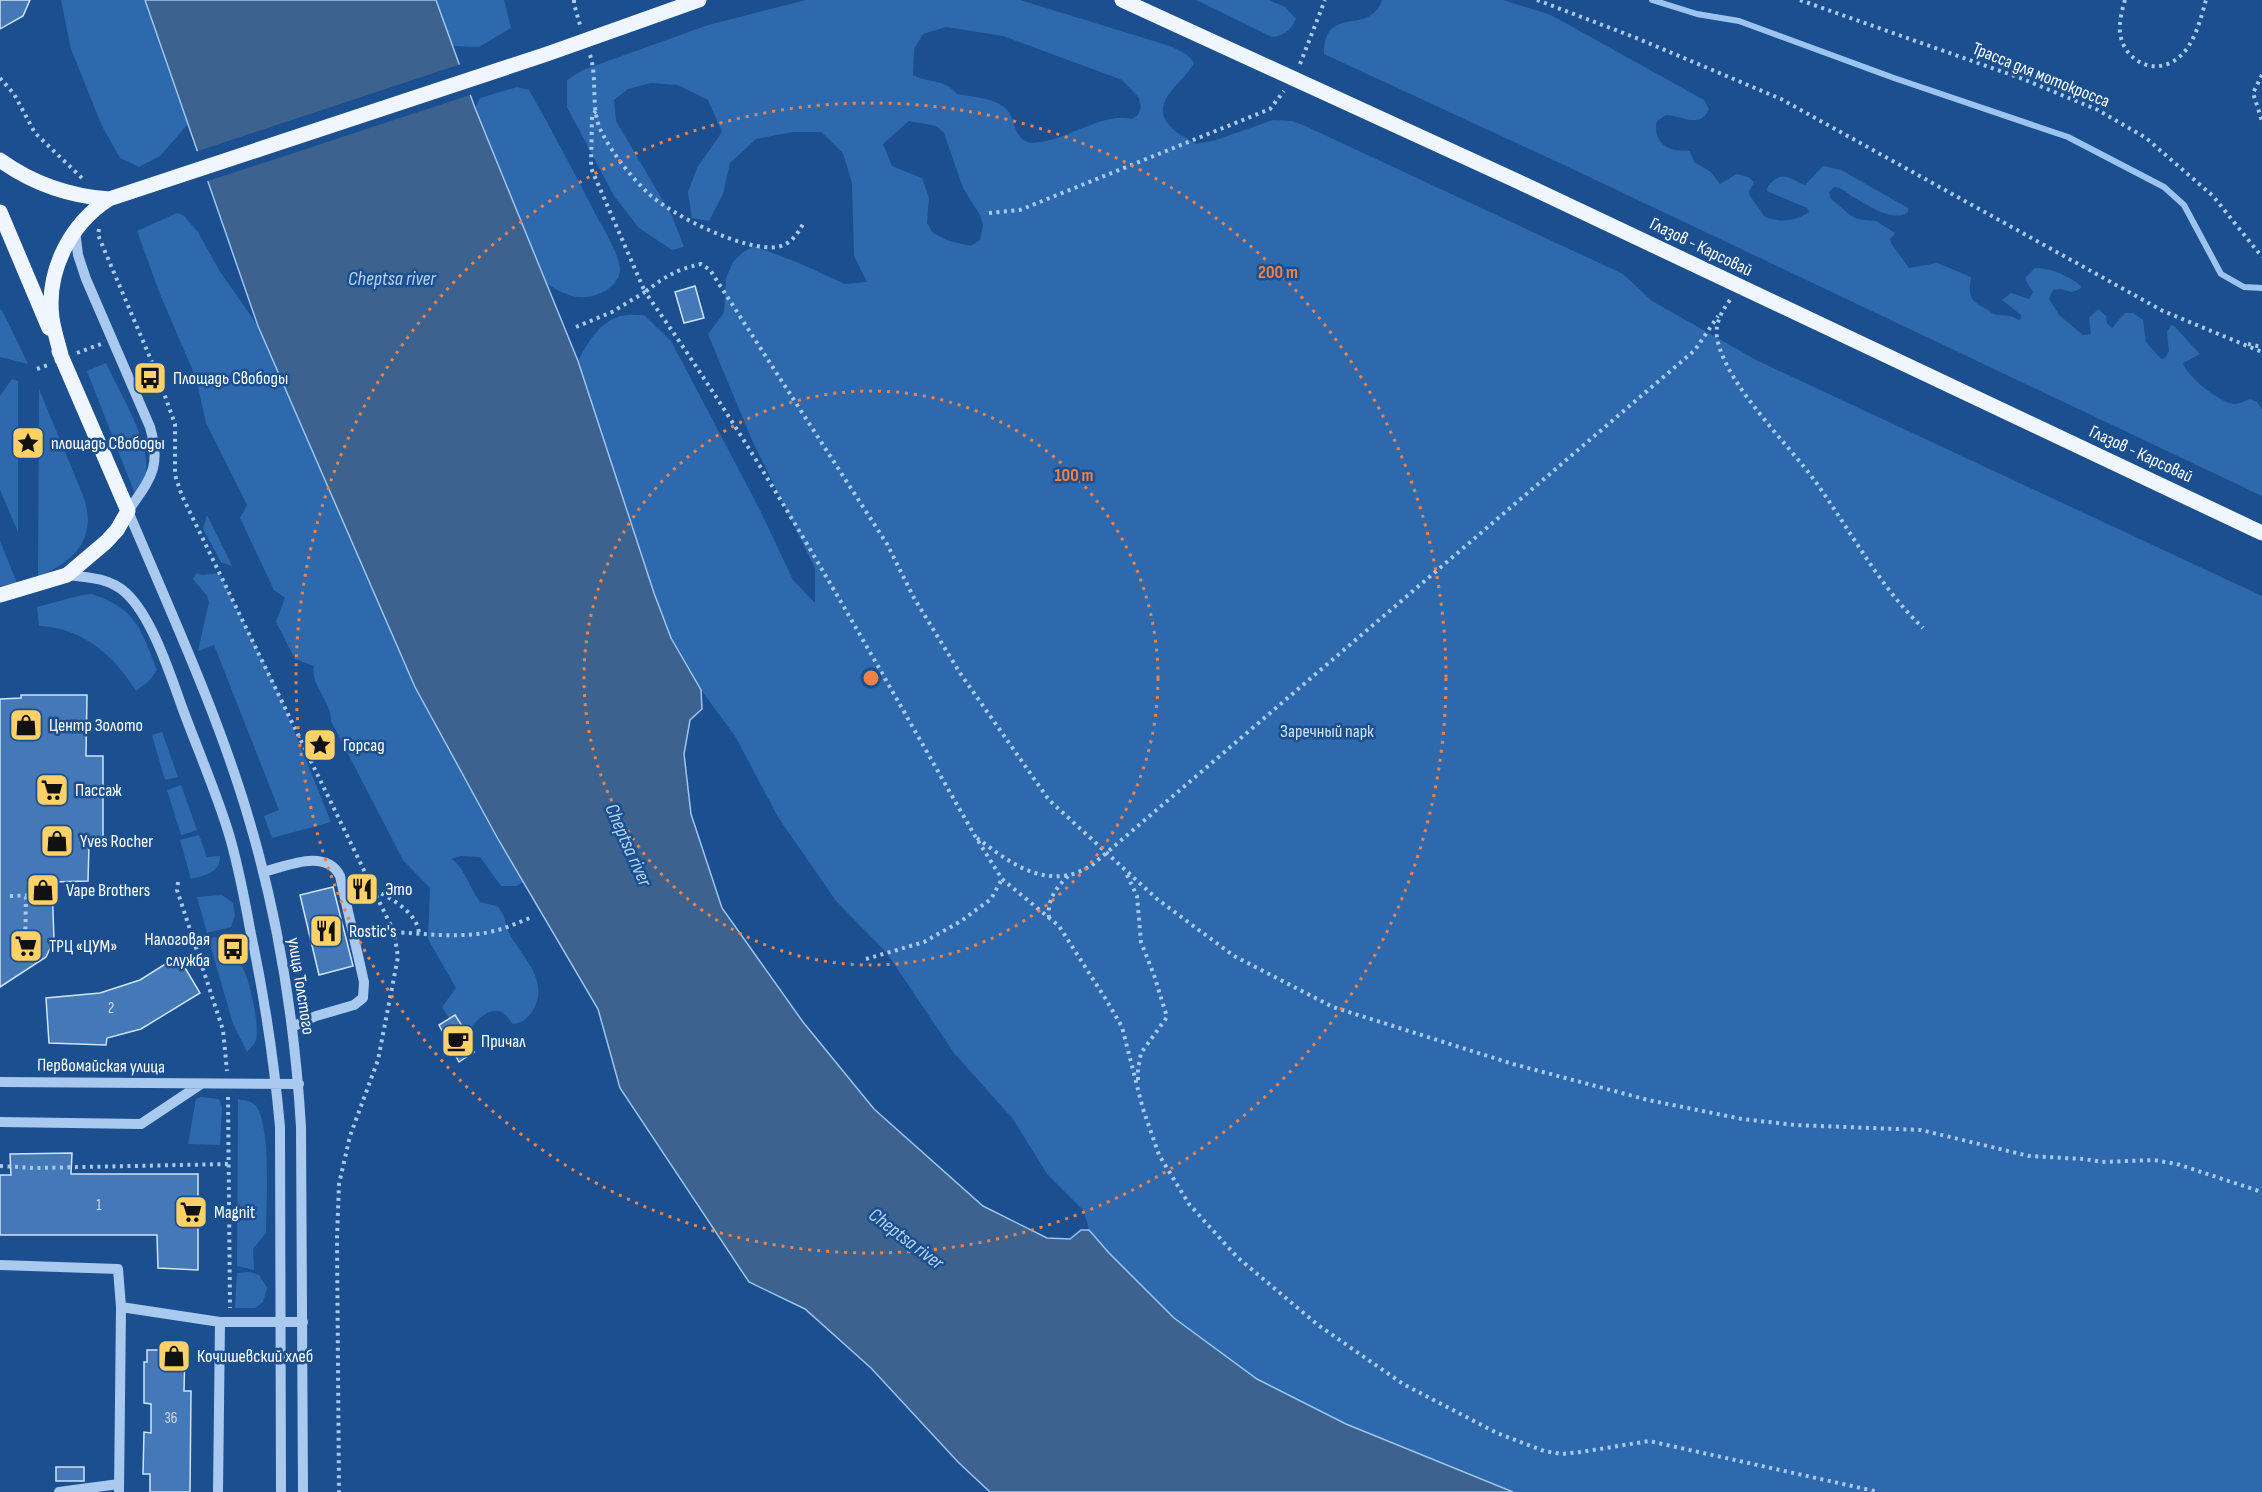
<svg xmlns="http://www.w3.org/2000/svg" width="2262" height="1492" font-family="'Sofia Sans Condensed',sans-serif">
<rect width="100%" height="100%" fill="#1b4f8f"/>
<path fill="#2e69ad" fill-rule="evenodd" d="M61,0h84l43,124 -28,32 -21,11 -19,-9 -18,-32 -31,-77z
M436,0h68l7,28 -32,19 -27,-1z
M806,0h214l150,46c10,5 18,7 24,17 -11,21 -48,40 -22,65 6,6 16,11 24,16l20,-4 57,-20 19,1 11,4 320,149 29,27 106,60 504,235v896h-749l-167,-68 -89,-45 -83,-61 -65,-65 -20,-23 -5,-19 -37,-37 -34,-55 -59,-66 -68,-101 -50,-51 -58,-84 -43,-81 -34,-46 -30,-52 -17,-45 -76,-232c10,-19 21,-38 42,-45 7,-2 17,-1 24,-1l27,26 88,167 34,72 22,23v-35l-64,-130 -43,-104 16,-21 2,-35 7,-16 9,-9 12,-7 45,17 46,21 22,-2 -13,-26 -2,-73 -9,-30 -22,-21h-28l-37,7 -26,24 -7,31 -14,27 -17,-3 -4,-26 9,-24 25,-36 -14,-32 -30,-15 -27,-2 -23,6 -14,11 2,21 56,95 12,31 -12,3 -33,-22 -25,-32 -47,-89v-27l16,-10 125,-45zM946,27l57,9 119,44 17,18 2,9 -3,8 -6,4c-30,-7 -62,20 -92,23 -3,0 -6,1 -9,1 -19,-5 -14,-21 -23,-32 -10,-13 -36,-14 -51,-17 -13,-16 -27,-10 -44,-19l1,-26 9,-15zM909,121l27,5 8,7 19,55 17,27 3,10 -3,15 -9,6 -22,-5 -16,-8 -6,-10 2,-25 -7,-20 -30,-12 -9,-22z
M1196,0h73l16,7 11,12c-6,12 -11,16 -24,18z
M1382,0h121l48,15 153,85 5,9c-9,21 -28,6 -43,6l-9,6c-4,13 4,27 18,29 5,1 10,0 15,1l4,11 17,10 9,12 17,-10 11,3 6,5 -5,10 1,4 15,21c15,6 31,4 44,-5l-2,-4 -40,-17 1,-5c14,-17 21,-7 37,-1l18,-19 18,4 67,38v4c-14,11 -39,-6 -53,-14 -8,-4 -12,-11 -21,-11l-5,5 2,7 19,16 7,4 19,2 19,12 -5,6 1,4 18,25 28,-5 34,14c-3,19 -1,24 15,32 3,1 5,4 8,5 10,3 15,-1 24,6l3,-1v-4l-19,-15 9,-7 18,6 4,-7 -7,-11v-4l9,-9c16,0 34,8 46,18l-1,3 -8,3 -11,-3 -8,1 -4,9 10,16 24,20 8,-1 -2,-16 9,-9 8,7 1,7 5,5 13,-15h8l10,7 3,22 15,17 4,-1 4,-7 -2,-19 4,-7 3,1 26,28 -17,9c3,13 39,42 53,41 4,0 9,-4 14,-5l7,3 5,7v87l-698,-331 -240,-111c0,-51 46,-17 58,-54z
M517,87l12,3c24,42 47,86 69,129 7,12 22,37 22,51 0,10 -10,19 -19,23 -22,10 -38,1 -55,-10l-71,-175 5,-10z
M177,213l6,2 15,17 21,38 39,56 157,360 108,196 -7,4h-15l-21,-29 -19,-1 -9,3c13,10 18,30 28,43 5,2 13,2 18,5 7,7 7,17 11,26 14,26 42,48 23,79 -5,7 -10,11 -19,12 -3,-3 -6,-9 -10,-11 -14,-8 -32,11 -35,22l-13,-20 -6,3 -7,-11 14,-19 -28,-49 2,-51 -27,-28 -72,-139c1,-20 -21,-35 -17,-55l-19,-7 -19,-37 9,-24 -11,-8 -34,-72 7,-13 -41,-82 -10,-45 -36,-84 -23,-63z
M0,309l2,1 26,54 -28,-7z
M106,363c13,29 48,84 39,114 -2,6 -7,12 -10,17l-48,-123z
M12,379l6,2v151l-18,-42v-94z
M39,389l45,109c13,42 -10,63 -46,79z
M207,515l25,51 -11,-4 -18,-33z
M0,541l17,42 -17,3z
M197,573l5,2 17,-2 60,120 52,129 -59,16 -8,-22 15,-6 -65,-165 -16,6 11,-49 -2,-6 -14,-17z
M92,594c45,15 49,36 65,76l-8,11 -13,10c-21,-35 -55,-64 -97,-65l-2,-19 45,-12z
M162,732l16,45 -13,3 -13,-45z
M181,785l16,45 -16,5 -14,-45z
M199,835l8,22 13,-1c0,18 -16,19 -29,23l-11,-39z
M222,895l11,8 2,12 -4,12 -24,6 -10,-36z
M213,937l11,2 -2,15c6,1 13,2 17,7 10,13 21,64 17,79 -2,5 -6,8 -9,12l-14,-28 -24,-84z
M201,1097l18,2 3,8 -2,38 -32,-1 8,-45z
M238,1099c6,1 13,2 17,6 17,19 11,100 11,128l-13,16 1,21 -17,-4z
M250,1272l9,3 8,13 -4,14 -8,6h-20l2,-35z"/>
<path fill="#3c6290" stroke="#9cc4f0" stroke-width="1.5" d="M145,0h291l39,108 103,253 76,232 17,45 30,52 1,19 -12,11 -6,34 7,60 31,94 81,114 71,87 109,97 64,32 23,1 11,-9h8l20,23 65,65 83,61 89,45 167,68h-523l-32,-30 -87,-94 -66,-59 -56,-27 -129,-194 -22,-79 -100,-170 -83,-152 -157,-361z"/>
<path fill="#1b4f8f" d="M461,64l12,30 -268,88 -10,-30z"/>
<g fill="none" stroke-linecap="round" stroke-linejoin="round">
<path stroke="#9cc4f0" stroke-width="6" d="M1652,0l45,14 42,7 155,57 174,59 96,50 20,18 37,69 23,13 18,1"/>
</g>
<path fill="#4478b7" stroke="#cfe3fa" stroke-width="1.5" d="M0,0h30l-7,16 -23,13z
M695,286l9,32 -20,5 -9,-31z
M21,695h66l-1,61h17v89h-14l-1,36 -36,1 2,58 -8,17 -46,30v-288l21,-1z
M333,887l20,79 -34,9 -19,-80z
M178,956l22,37 -59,36 -34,9 -1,7 -57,-2 -3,-45 54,-5 40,-13z
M455,1015l13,20 -3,2 9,15 -15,10 -20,-37z
M72,1153l-1,21h127v96l-40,-2 -1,-33h-157v-60h11l-1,-21z
M147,1350h38l-1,41h7l-1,101h-40v-18h-7l1,-42 7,1v-29l-7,-1v-41h3z
M56,1467h28v14h-28z"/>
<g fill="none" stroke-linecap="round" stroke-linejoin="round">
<path stroke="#a9c9ee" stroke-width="4" stroke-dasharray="3 4.5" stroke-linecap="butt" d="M574,0v4l6,21
M1537,0l97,37 147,62 382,212 99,41
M1800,0l223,79 75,31 48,28 67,58 49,61
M2125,0c-3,10 -6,22 -5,32 3,29 35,45 58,26 16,-12 23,-40 28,-58
M590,55c8,24 0,54 11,76 11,22 30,46 47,62 23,22 97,59 129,54 13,-2 20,-12 26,-23
M1300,64l25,-64
M2262,75l-9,18 9,28
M0,78l14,16 21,39 48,46
M596,111l-4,4 -1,53 54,124c21,-16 30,-22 56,-28l9,6 177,274 27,54 46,75 89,127 108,99 77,57 99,51 180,57 135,36 94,19 53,6 126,5 108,26 55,3 18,3 52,-2 23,4 85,28
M989,213l31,-3 250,-101 14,-18
M99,229l-1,6 59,139 18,50v51l7,21 212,436 4,25 -20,103 -28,76 -11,48 -2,54 2,254
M1730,300c-11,15 -17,28 -11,46 13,44 68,97 96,135 36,50 63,104 108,147
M576,327l36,-15 33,-20c123,173 224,360 330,544l27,43 57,47 48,75 15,26 21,82 16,46 30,49 48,53 81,68 85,59 94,49 47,18 18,3 19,-2 68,-11 230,51
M2248,344l14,3
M77,353l24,-9
M37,369l11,-4
M977,838c27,20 56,44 92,37 7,-1 15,-6 22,-9l604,-516 23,-34
M1127,875l10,21 4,46 13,33 13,42 -26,36 -3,16v14
M178,882l-1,8 46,140 4,41
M375,890c17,9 43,23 44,44
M10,896l28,-1
M1049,918c-2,-19 7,-30 20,-43
M394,932c31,2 74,7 104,-2 11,-3 21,-8 32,-12
M25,952l1,-57
M866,959l58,-17 37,-21 30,-22 11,-20
M228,1097l2,211
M0,1166l35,2 194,-4"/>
<path stroke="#a9c9ee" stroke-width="10" d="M75,230l3,25 8,24 64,148c12,41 0,52 -22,84 43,102 91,205 122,312 29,99 45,202 51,304l2,365
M67,575c21,2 43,3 59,18 26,24 44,81 56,114 15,41 33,82 46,124 10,32 16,65 22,98 14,65 24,131 30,198l1,365
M263,872c24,-6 63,-24 77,4l24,106 -1,16 -9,7 -38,11 -24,11
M0,1082l299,2
M0,1122l141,2 60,-40
M0,1265l118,4 3,38 -2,185
M121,1307l99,15h83
M59,1492l60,-8
M218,1492l2,-170"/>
<path stroke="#f0f6ff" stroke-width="15" d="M1122,0l395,181 745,352
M0,160c32,23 70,36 109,39
M0,212l49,116
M62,359c-3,-13 -8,-27 -10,-41 -6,-47 18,-94 57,-119l438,-145 152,-54
M0,595l67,-20 39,-33 11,-12 11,-19 -69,-160"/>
</g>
<g fill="none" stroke="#ee8249" stroke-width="3" stroke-dasharray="3 6">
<circle cx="871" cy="678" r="287"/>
<circle cx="871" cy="678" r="575"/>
</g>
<defs>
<g id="bus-square" transform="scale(1.725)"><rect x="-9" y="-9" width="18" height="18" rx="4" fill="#ffd166" stroke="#1b4f8f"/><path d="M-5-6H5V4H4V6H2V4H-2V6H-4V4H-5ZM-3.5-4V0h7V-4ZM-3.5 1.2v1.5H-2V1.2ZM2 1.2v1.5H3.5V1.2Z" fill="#111"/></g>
<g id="sight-square" transform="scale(1.725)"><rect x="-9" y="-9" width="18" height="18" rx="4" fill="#ffd166" stroke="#1b4f8f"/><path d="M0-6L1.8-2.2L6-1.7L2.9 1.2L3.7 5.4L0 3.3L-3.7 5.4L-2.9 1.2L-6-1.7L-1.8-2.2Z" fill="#111"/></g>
<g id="shop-square" transform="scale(1.725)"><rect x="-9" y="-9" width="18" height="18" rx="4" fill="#ffd166" stroke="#1b4f8f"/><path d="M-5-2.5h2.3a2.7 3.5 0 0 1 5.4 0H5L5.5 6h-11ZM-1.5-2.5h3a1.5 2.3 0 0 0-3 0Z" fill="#111"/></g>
<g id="supermarket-square" transform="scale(1.725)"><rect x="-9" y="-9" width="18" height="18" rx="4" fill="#ffd166" stroke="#1b4f8f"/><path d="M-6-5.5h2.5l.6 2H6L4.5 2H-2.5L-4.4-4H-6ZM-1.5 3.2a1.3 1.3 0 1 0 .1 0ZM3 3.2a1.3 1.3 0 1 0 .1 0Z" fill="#111"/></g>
<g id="restaurant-square" transform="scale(1.725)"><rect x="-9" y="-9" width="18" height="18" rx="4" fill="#ffd166" stroke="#1b4f8f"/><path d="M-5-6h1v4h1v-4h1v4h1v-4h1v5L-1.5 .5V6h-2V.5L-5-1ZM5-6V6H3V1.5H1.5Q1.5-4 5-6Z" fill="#111"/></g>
<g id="cafe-square" transform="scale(1.725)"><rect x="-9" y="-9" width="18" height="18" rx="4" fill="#ffd166" stroke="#1b4f8f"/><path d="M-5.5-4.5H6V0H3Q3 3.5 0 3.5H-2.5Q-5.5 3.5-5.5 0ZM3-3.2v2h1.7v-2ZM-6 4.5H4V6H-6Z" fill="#111"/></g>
</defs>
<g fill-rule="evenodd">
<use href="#bus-square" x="150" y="378"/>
<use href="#sight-square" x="28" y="443"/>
<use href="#shop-square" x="26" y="725"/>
<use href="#sight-square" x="320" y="745"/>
<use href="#supermarket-square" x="52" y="790"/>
<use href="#shop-square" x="57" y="841"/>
<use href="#restaurant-square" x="362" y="889"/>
<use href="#shop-square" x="43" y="890"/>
<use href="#restaurant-square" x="326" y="931"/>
<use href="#supermarket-square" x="26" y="946"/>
<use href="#bus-square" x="233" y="949"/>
<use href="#cafe-square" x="458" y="1041"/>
<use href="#supermarket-square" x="191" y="1212"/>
<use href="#shop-square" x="174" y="1356"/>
</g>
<g text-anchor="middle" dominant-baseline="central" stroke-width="5" stroke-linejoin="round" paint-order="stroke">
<g font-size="15" fill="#d0dded">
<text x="111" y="1008">2</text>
<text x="99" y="1205">1</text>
<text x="171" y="1418">36</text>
</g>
<g font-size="18" fill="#fff" stroke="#1b4f8f">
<text transform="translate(2041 75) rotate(22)">Трасса для мотокросса</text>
<text transform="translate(1701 247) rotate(26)">Глазов - Карсовай</text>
<text transform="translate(2141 454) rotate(25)">Глазов - Карсовай</text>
<text transform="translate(301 986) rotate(81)">улица Толстого</text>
<text transform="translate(101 1066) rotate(1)">Первомайская улица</text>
</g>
<g font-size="18" fill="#fff" stroke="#1b4f8f" text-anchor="start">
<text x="173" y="378">Площадь Свободы</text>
<text x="51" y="443">площадь Свободы</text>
<text x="49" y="725">Центр Золото</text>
<text x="343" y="745">Горсад</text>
<text x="75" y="790">Пассаж</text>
<text x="80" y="841">Yves Rocher</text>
<text x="385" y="889">Это</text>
<text x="66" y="890">Vape Brothers</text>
<text x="349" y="931">Rostic's</text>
<text x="210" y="939" text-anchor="end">Налоговая<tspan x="210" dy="21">служба</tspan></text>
<text x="49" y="946">ТРЦ «ЦУМ»</text>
<text x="481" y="1041">Причал</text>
<text x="214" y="1212">Magnit</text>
<text x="197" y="1356">Кочишевский хлеб</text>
</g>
<g font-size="18" fill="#cfe3fa" stroke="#1b4f8f">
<text x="1327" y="731">Заречный парк</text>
</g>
<g font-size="20" font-style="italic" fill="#b5d3f5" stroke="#1b4f8f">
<text x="392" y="279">Cheptsa river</text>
<text transform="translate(628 845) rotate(66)">Cheptsa river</text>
<text transform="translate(906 1239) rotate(37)">Cheptsa river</text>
</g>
</g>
<circle cx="871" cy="678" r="9" fill="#ee8249" stroke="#1b4f8f" stroke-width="3"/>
<g font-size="18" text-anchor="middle" font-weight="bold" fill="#ee8249" stroke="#1b4f8f" stroke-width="5" stroke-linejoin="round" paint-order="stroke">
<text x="1278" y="278">200 m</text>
<text x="1074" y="481">100 m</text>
</g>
</svg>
